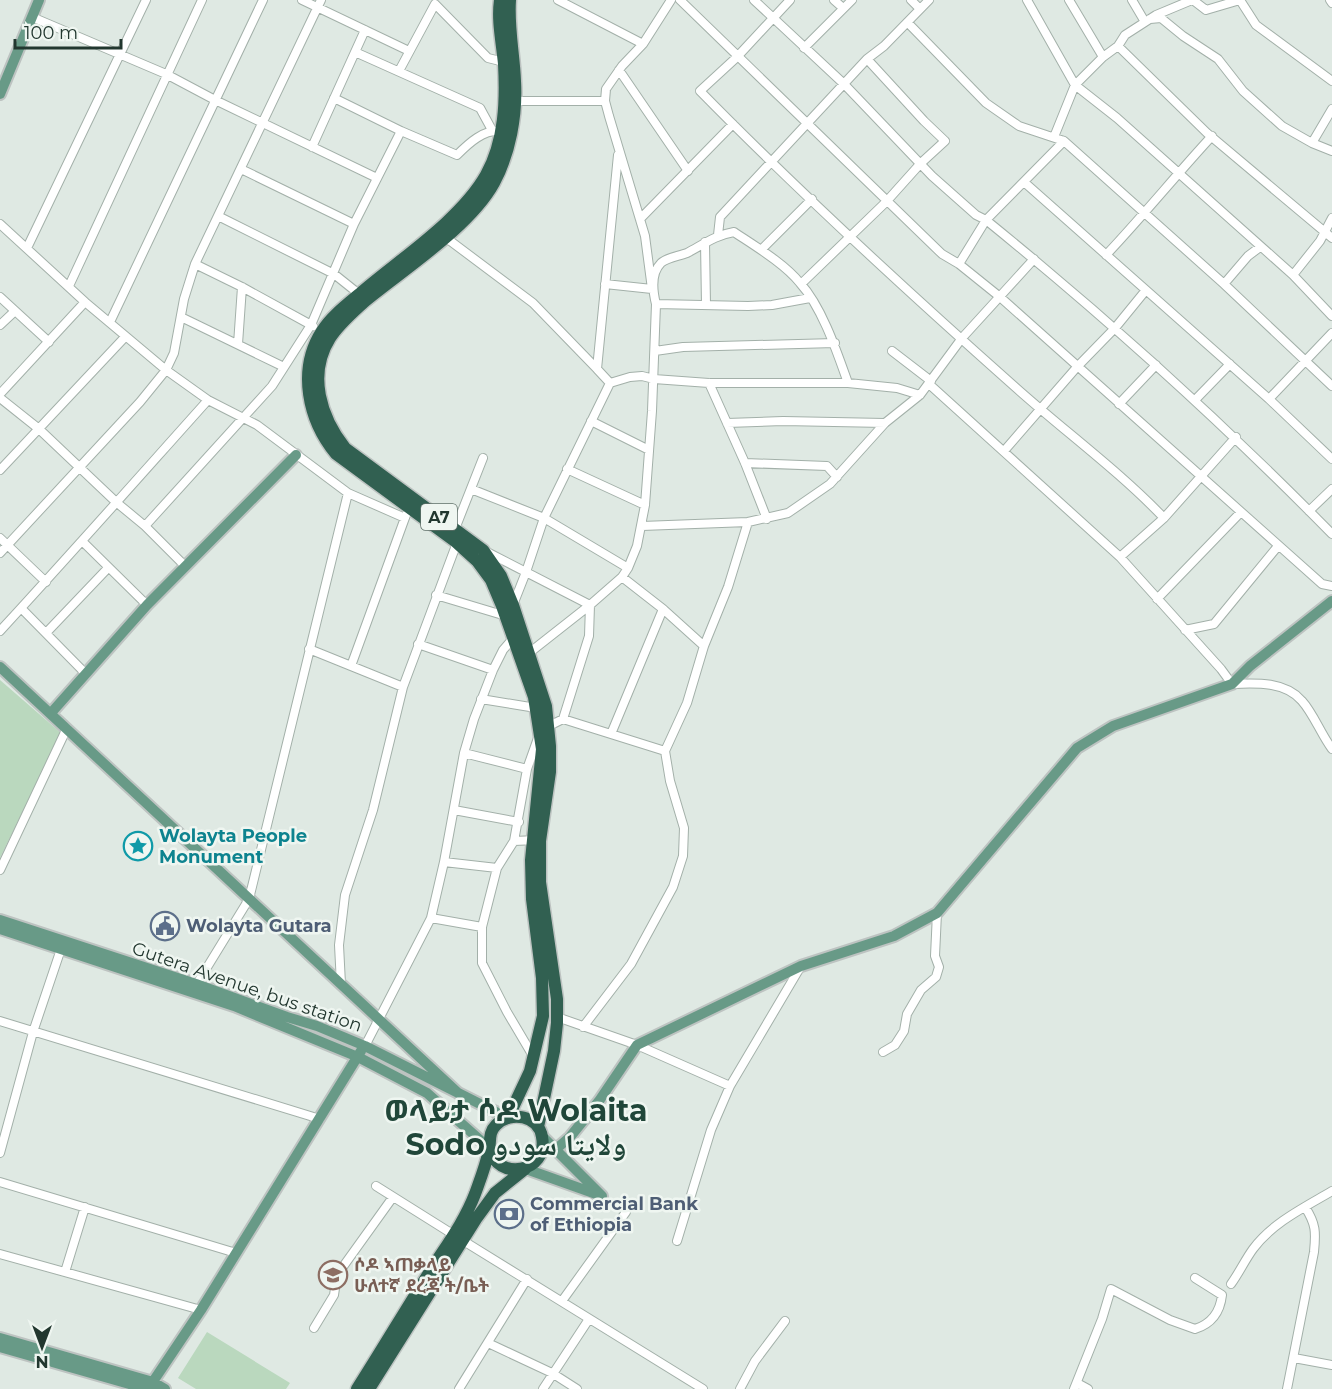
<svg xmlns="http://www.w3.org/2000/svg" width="1332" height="1389" font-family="Montserrat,'Noto Naskh Arabic','Noto Sans Ethiopic',sans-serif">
<rect width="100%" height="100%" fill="#dfe9e3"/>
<path fill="#bad8be" d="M0,680l61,53 -61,125z
M207,1332l83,51 -4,6h-90l-18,-11z"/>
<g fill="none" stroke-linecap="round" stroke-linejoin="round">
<g stroke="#a3b0a9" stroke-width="10">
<path id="minor" d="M302,0l107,51
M558,0l85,44
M680,0l262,254 17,10 41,33 322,287 10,2
M754,0l90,84 88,92 44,39 10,5c122,99 237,203 346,314
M790,0l-53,57 -37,34c101,103 207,200 314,295 50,45 104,84 150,132
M834,0l9,8
M911,0l9,9
M1027,0l48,85 42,33 176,157 39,41
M1132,0l13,22
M1193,0l13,10 34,-10 16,25 76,56
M1330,0l2,3
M32,17l134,57 49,26 162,78
M1150,19l11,-1 22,18 35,23 25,32 39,35 30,17 20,8
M908,23l78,80 33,23 45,15 160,143 108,102
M1118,46l89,87 125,105
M804,48l48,-48
M355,52l125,56 12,22
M1103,57l15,-11 7,-11 31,-20 36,-15
M619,70l69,101
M399,71l36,-67 53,54 16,4
M334,98l67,33
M515,101h90
M1054,137l21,-52 28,-28 -34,-57
M1312,143l20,-34
M312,147l53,-117
M241,169l113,55
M1024,182l245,217 63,60
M218,216l116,58 25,20
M640,219l93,-95
M0,224l85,78 81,68 42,30 49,25 91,68 57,25
M718,235l2,-18 147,-158 17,-13 45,-46
M445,237l88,66 66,68
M705,242l1,63
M27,248l119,-248
M761,250l51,-51
M1106,255c36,-38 70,-80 106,-119
M195,264l47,23 71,39
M959,264l27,-44 78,-79
M1293,275l27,-34 12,-23
M605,284l47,5 -7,-53 -36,-120 -4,-15 1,-12 16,-23 21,-22 28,-44
M801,284l85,-82 35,-39 24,-22 -21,-20 -57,-62
M1224,284l24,-28 12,-9
M69,286l133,-286
M0,297l49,45
M656,304l92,2 24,-1 38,-7
M181,317l103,50
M110,322l153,-322
M0,325l15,-14
M238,344l4,-57
M655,351l28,-4 152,-4
M892,351l39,30
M610,383l-13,-14 21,-214
M709,383l36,80 22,56
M929,384l191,173 101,112 11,15c23,-1 53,-3 70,17 11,12 19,33 30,48
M0,394l85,-92
M0,398l39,31 77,73 29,24 40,40
M1269,399l63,-66
M1195,400l35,-36
M1119,404l37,-39
M591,421l58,29
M727,423l56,-2 102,2
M1004,451l73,-84 38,-39 31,-38
M745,463l82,3 10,11
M567,469l78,36
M0,470l125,-133
M471,489l73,29 84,50
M1309,511l23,-22
M145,526l127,-140 39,-61 43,-101 47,-93 56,24c12,-12 27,-26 44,-24
M642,526l106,-4
M455,529l28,-71
M0,538l46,44
M83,542l64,63
M487,552l103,53 -1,31 -26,83
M0,553l140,-151 26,-32 8,-17 10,-54 11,-35 126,-264
M1120,557l44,-39 72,-81
M622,577l41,32 41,37
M436,595l70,21
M1157,599l84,-87
M513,605l13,-33 18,-54 66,-135 20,-6 12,-1 12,3 55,4h139
M21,608l65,66
M1185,630l29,-6 64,-78
M0,631c70,-76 139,-154 208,-231
M46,633l62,-65
M418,644l75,26
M309,649l94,38
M529,653l61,-48 32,-28 6,-9 9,-22 8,-41 7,-94 4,-107c-3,-12 -6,-30 5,-41 5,-5 18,-7 26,-10 17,-9 29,-18 47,-21 21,14 51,32 66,51 22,24 37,69 48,100l49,5 23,7
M351,666l55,-151
M481,699l55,9
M549,726l14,-7 102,32
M611,734l52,-125
M464,753l63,16
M454,810l65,12
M514,841l13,-72 11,-31
M444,862l53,6
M0,870l67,-142
M431,918l51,9
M341,984l-2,-39 6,-50 28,-85 30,-123 55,-147
M195,987l54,-88 99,-406
M557,1017l80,28 93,41
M0,1021l320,98
M583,1027l48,-63 42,-77 10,-31 1,-28 -14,-47 -5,-30 22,-48 17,-57 24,-59 20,-65 40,-9 42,-29 55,-61 35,-28 42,-57 72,-79
M365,1046l66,-128 13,-56 20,-109 10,-34 19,-49 10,-20 12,-14
M883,1052l12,-7 9,-14 3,-17 14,-24 15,-13 3,-10 -4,-11 2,-43
M533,1056l-26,-44 -25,-49v-36l15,-59 17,-27 23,-1
M0,1153l33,-121 29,-86
M0,1182l236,71
M376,1186l78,49
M462,1240l241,149
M677,1241l34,-111 19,-44 71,-120
M0,1254l201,56
M65,1272l20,-65
M1231,1284c8,-11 14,-24 22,-35 19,-26 52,-42 79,-58
M562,1301l64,-89
M314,1328l20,-33 3,-20 56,-78
M488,1343l64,30 25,16
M1294,1358l38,7
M1077,1383l11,6
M459,1389l68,-110
M543,1389l46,-70
M740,1389l15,-28 30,-40
M1074,1389l28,-70 9,-30 59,31 25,9c16,-5 25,-16 27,-34l-27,-17
M1287,1389l27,-137c2,-20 2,-28 -9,-45"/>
</g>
<g stroke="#bdc3c1" stroke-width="14">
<path id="major" d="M0,94l39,-94
M0,667l458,426
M51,713l96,-108 149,-150
M0,920l196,64 91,33 30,9 48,20 143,72
M0,929l234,77 124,51 69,36 62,55
M542,1136l60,60
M555,1150l15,-13 29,-36 38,-56 164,-79 93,-30 43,-23 140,-165 36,-22 119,-42 18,-18 82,-65
M526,1169l73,26
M0,1338l153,44 12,7
M0,1347l147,42
M148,1389l53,-79 160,-259"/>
</g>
<g stroke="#bdc3c1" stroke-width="15">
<path id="highway" d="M500,0c-3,21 2,42 4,64 2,36 1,77 -18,111 -25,44 -83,82 -122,115 -14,12 -32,25 -42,41 -25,39 -14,89 14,123l120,88 21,19 14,19 11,26 32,91 8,52 -11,111 1,39 10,79 1,38 -13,55 -22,47
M510,0c-2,28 4,54 5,81 2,34 -5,72 -21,102 -24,44 -90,86 -130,119 -12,11 -25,22 -34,36 -23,37 -9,79 15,110l138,102 18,26 12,29 33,101 4,40v26l-10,69v41l17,117v24l-3,28 -16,76
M357,1389c26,-41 51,-83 77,-124 15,-23 31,-45 41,-71 5,-14 11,-29 14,-44 2,-9 -1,-17 7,-25 15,-15 43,-9 46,12 7,36 -45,45 -53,11
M369,1389l107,-170 19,-26 30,-24"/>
</g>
<use href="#minor" stroke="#fff" stroke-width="8"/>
<use href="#major" stroke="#689a87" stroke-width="10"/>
<use href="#highway" stroke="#316051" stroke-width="12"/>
</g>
<defs>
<g id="sight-ring" transform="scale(1.5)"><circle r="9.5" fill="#eff6f1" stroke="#0f9aa8" stroke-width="1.5"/><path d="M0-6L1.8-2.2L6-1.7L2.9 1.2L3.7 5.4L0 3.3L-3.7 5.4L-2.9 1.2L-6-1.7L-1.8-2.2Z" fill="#0f9aa8"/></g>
<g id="civic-ring" transform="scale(1.5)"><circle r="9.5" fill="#eff6f1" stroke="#5c6f8a" stroke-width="1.5"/><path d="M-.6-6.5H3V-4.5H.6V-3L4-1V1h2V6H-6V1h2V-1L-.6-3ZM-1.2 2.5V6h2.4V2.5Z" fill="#5c6f8a"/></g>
<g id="bank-ring" transform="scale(1.5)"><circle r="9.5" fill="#eff6f1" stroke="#5c6f8a" stroke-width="1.5"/><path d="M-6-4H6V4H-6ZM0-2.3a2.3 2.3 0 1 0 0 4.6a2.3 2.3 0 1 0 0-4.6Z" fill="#5c6f8a"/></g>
<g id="school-ring" transform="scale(1.5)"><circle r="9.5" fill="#eff6f1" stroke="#8d6e63" stroke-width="1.5"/><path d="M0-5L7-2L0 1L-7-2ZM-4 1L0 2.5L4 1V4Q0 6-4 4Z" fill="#8d6e63"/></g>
</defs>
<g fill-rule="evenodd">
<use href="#sight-ring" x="138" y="846"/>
<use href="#civic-ring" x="165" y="926"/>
<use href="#bank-ring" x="509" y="1214"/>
<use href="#school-ring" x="333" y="1275"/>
</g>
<g text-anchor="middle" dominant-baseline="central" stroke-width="5" stroke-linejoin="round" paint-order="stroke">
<rect fill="#eff6f1" stroke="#607069" stroke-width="1.5" x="421" y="504" width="36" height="26" rx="4.5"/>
<g font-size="16" font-weight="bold" fill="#22372f">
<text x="439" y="517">A7</text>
</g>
<g font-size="18" font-weight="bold" fill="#0d838f" stroke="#eff6f1" text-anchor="start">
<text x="159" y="836">Wolayta People<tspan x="159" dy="21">Monument</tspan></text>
</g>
<g font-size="18" font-weight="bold" fill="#4e5e75" stroke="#eff6f1" text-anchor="start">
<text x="186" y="926">Wolayta Gutara</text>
<text x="530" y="1204">Commercial Bank<tspan x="530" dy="21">of Ethiopia</tspan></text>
</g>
<g font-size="18" fill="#22372f" stroke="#eff6f1">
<text transform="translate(247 987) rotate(19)">Gutera Avenue, bus station</text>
</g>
<g font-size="18" font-weight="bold" fill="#785e54" stroke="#eff6f1" text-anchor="start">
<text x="354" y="1265">ሶዶ ኣጠቃላይ<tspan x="354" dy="21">ሁለተኛ ደረጃ ት/ቤት</tspan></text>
</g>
<g font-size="30" font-weight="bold" fill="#204639" stroke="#eff6f1">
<text x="516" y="1110">ወላይታ ሶዶ Wolaita<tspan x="516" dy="34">Sodo ولايتا سودو</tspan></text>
</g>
</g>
<g transform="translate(42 1347) rotate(180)" stroke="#eff6f1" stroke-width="4.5" paint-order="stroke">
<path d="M0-4.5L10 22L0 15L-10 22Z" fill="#22372f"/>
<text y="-9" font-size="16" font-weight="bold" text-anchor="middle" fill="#22372f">N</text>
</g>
<path d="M15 39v9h106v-9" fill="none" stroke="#22372f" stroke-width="3"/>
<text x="24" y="39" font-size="18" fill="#22372f" stroke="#eff6f1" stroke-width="4.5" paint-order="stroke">100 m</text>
</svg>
